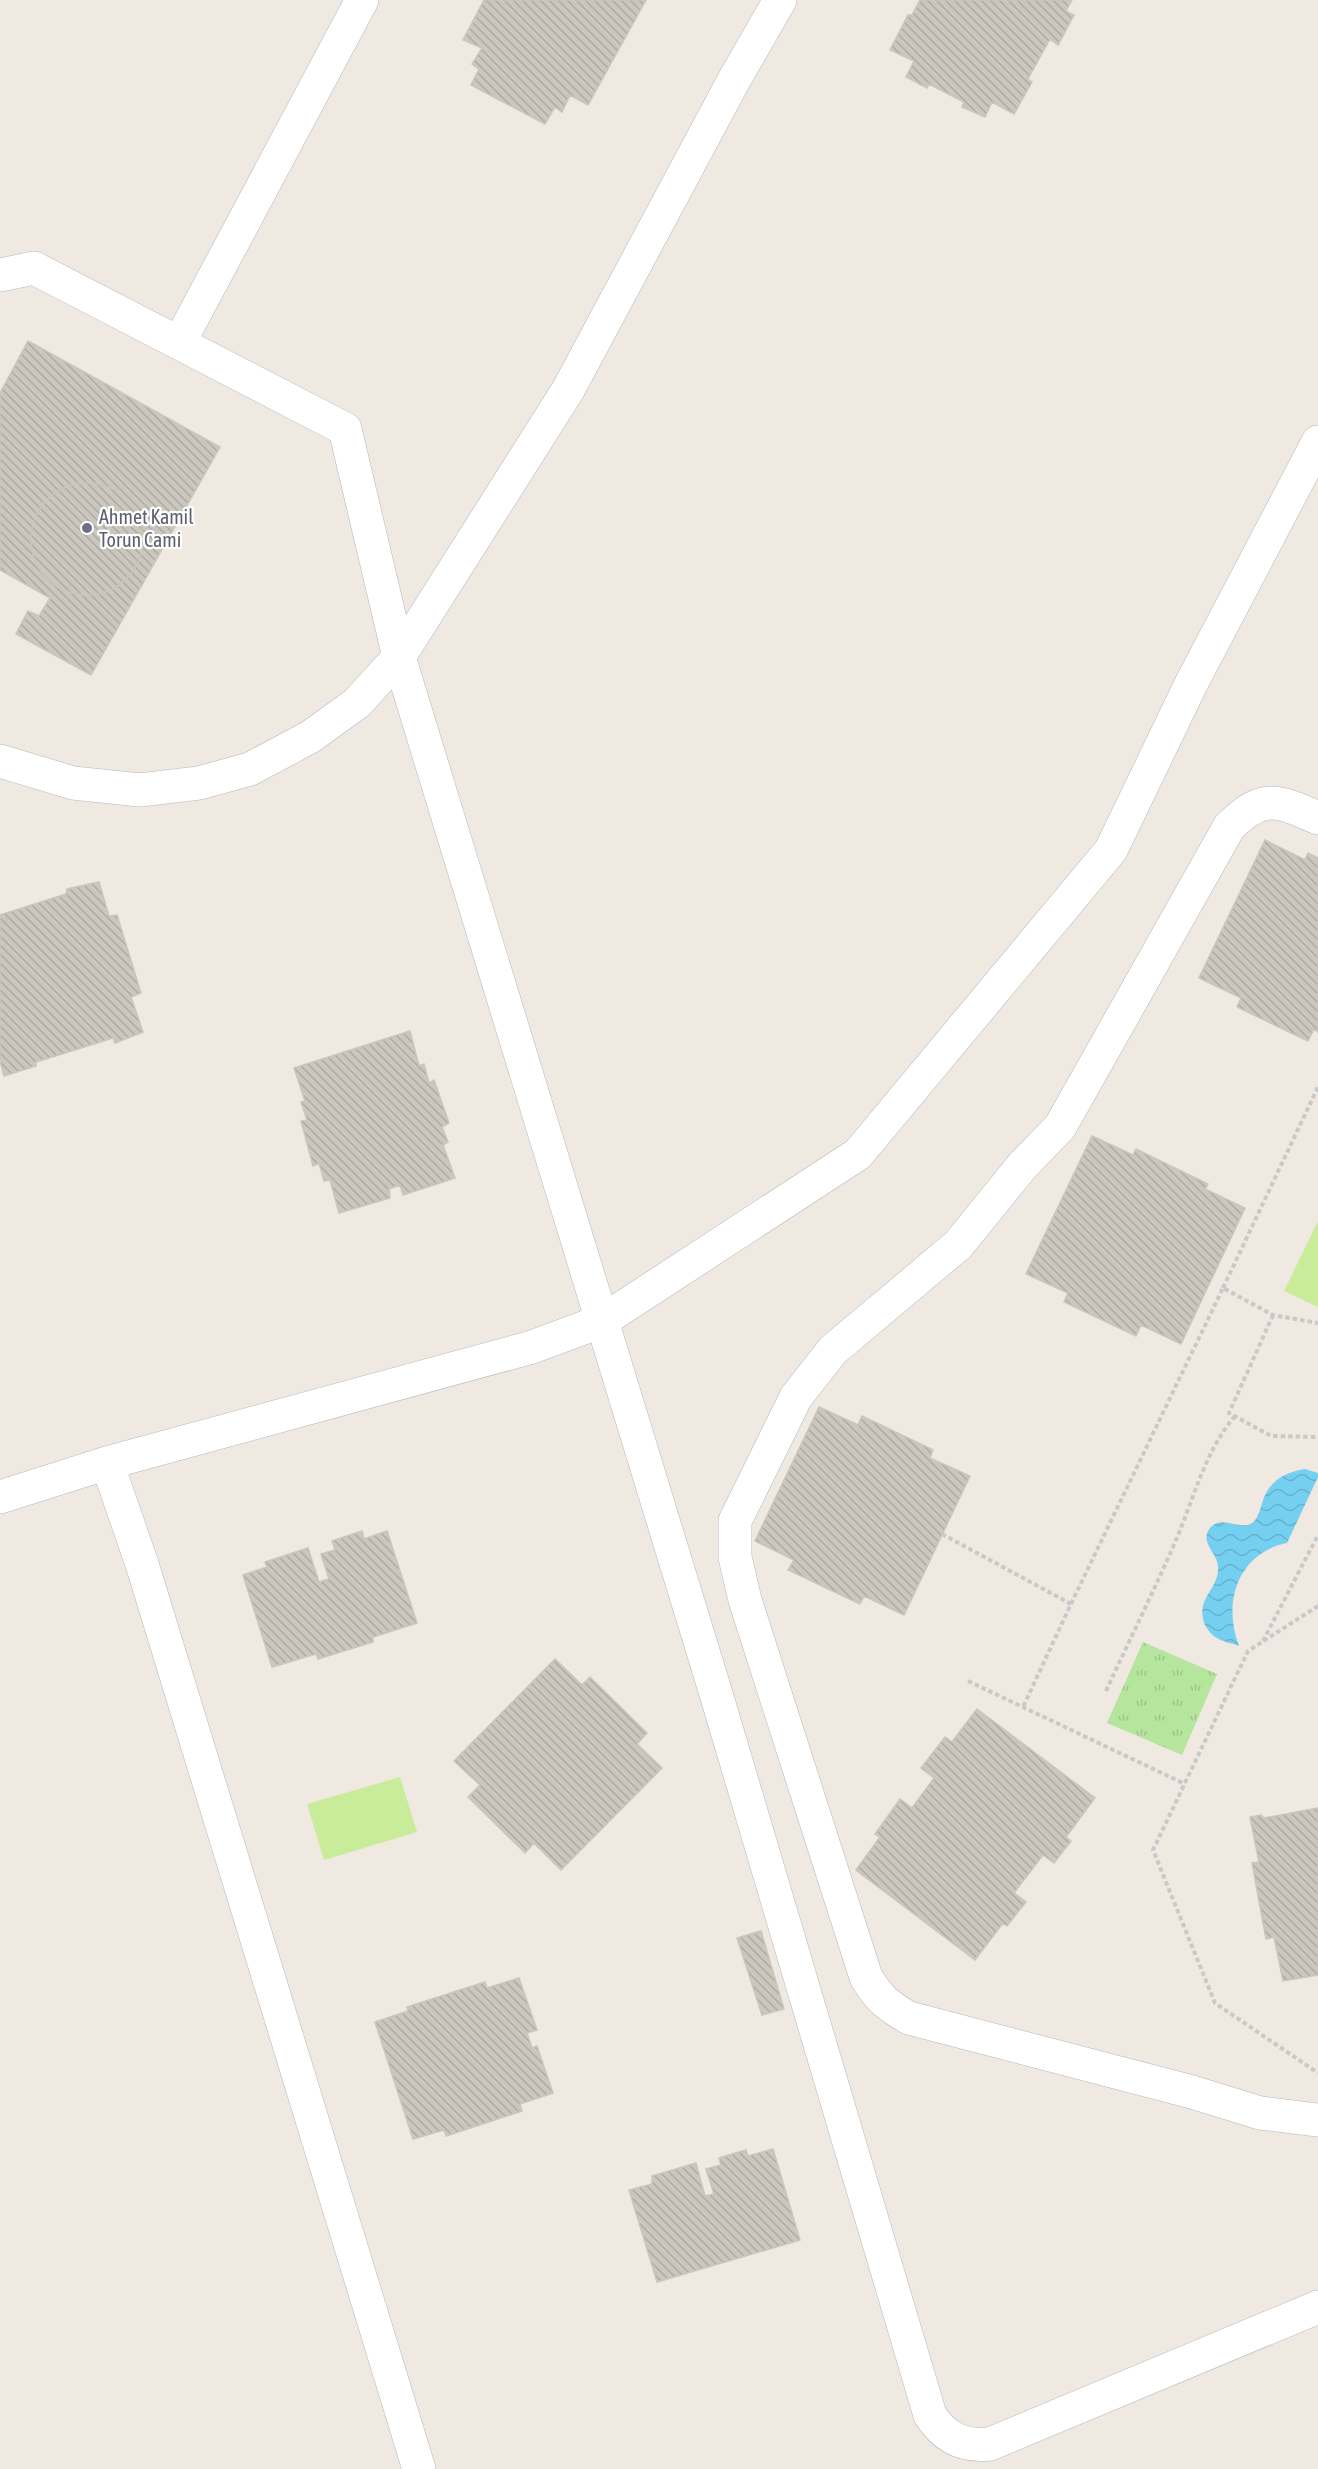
<svg xmlns="http://www.w3.org/2000/svg" width="1318" height="2469" font-family="'Asap Condensed',sans-serif">
<defs>
<pattern id="grass-tufts" width="24" height="20" patternUnits="userSpaceOnUse" patternTransform="scale(1.5)"><rect width="24" height="20" fill="#b6e59e"/><path d="M3 7l-1-3M5 7V3M7 7l1-3M15 17l-1-3M17 17v-4M19 17l1-3" fill="none" stroke="#9dc588"/></pattern>
<pattern id="water-waves" width="16" height="10" patternUnits="userSpaceOnUse" patternTransform="scale(1.5)"><rect width="16" height="10" fill="#75cff0"/><path d="M0 5q4-4 8 0t8 0" fill="none" stroke="#66b2ce"/></pattern>
<pattern id="building-back-hatch" width="6" height="6" patternUnits="userSpaceOnUse" patternTransform="scale(1.5)"><rect width="6" height="6" fill="#cbc7bf"/><path d="M-1 5l2 2M0 0l6 6M5-1l2 2" fill="none" stroke="#afaba4"/></pattern>
</defs>
<rect width="100%" height="100%" fill="#efe9e1"/>
<path fill="url(#grass-tufts)" d="M1143,1642l74,32 -35,81 -75,-32z"/>
<path fill="#c9ec9a" d="M1318,1221v86l-34,-16z
M400,1777l17,55 -93,28 -17,-56z"/>
<path fill="url(#water-waves)" d="M1305,1469l13,4v4l-31,66c-49,10 -65,59 -48,103 -7,-3 -16,-4 -22,-8 -5,-2 -9,-8 -12,-13 -11,-27 15,-35 13,-59 -1,-13 -19,-24 -8,-38 11,-14 29,3 42,-5 5,-3 7,-11 9,-16 6,-24 20,-34 44,-38z"/>
<path fill="url(#building-back-hatch)" stroke="#cbc5ba" stroke-width="1.5" d="M484,0h162l-58,105 -18,-10 -8,17 -7,-5 -10,17 -74,-39 8,-16 -7,-5 10,-16 -19,-8z
M920,0h152l-6,11 8,4 -16,30 -8,-6 -22,40 4,3 -18,32 -22,-12 -7,15 -23,-10 2,-5 -35,-18 -2,4 -21,-11 8,-16 -24,-11 18,-35h4z
M28,341l192,106 -129,228 -75,-41 12,-23 11,5 11,-18 -50,-28v-177z
M31 539a56 56 0 1 1 112 0a56 56 0 1 1-112 0Z
M1265,840l40,20 3,-7 10,5v174l-4,-3 -6,12 -71,-34 4,-9 -42,-20z
M99,882l10,34 8,-1 24,78 -10,4 12,35 -28,11 -2,-5 -77,24v4l-32,10 -4,-15v-146l66,-21 1,-5z
M410,1031l9,35 5,-2 5,19 5,-3 15,43 -7,4 6,15 -5,3 12,33 -52,17 -3,-10 -11,4 1,9 -51,15 -9,-33 -6,1 -5,-18 -6,3 -12,-45 6,-1 -6,-18 4,-1 -11,-33z
M1092,1136l41,19 3,-6 72,35 -3,5 40,19 -64,136 -40,-19 -5,11 -72,-34 4,-9 -42,-19z
M819,1407l39,18 4,-9 71,34 -3,8 40,18 -66,139 -40,-19 -4,8 -72,-34 6,-10 -39,-19z
M362,1531l2,8 23,-8 30,92 -44,14v5l-55,17 -2,-5 -44,13 -29,-92 24,-8 -2,-5 43,-14 11,34 10,-3 -8,-25 14,-4 -3,-9z
M555,1659l27,26 8,-8 57,56 -10,11 25,24 -101,102 -27,-27 -9,10 -57,-56 12,-12 -26,-24z
M977,1709l118,89 -29,39 5,4 -17,22 -11,-8 -29,38 12,9 -19,24 -4,-3 -28,37 -119,-90 24,-33 -5,-3 25,-35 12,9 22,-30 -13,-10 24,-31 7,5z
M1318,1808v167l-35,6 -9,-44 -8,2 -14,-76 7,-1 -9,-45 11,-2 3,3z
M761,1931l23,78 -22,6 -25,-77z
M519,1978l18,52 -10,3 5,15 5,-2 16,47 -33,11 2,7 -76,25 -2,-6 -31,9 -38,-117 33,-11 -1,-4 78,-25 2,6z
M773,2149l27,91 -143,42 -28,-92 23,-6v-8l44,-13 9,33 9,-2 -8,-25 15,-4 -2,-7 27,-8 2,6z"/>
<g fill="none" stroke-linecap="round" stroke-linejoin="round">
<g stroke="#b4b7c1" stroke-width="34">
<path id="minor" d="M0,275l34,-7 311,161 54,228 318,1040 213,718c14,22 33,32 60,29l328,-137
M179,343l183,-343
M0,761l73,22 67,7 59,-7 51,-14 60,-32 47,-34 42,-46 169,-267 166,-310 46,-80
M1318,818c-41,-18 -55,-25 -89,9l-169,300 -37,38 -65,80 -125,105 -37,47 -61,124v36l10,43 121,377c13,22 22,29 43,41l283,74 68,21 58,7
M107,1463l35,101 277,905
M0,1497l107,-34 425,-116 70,-26 256,-167 253,-304 80,-166 127,-242"/>
</g>
<path stroke="#c9c9c9" stroke-width="4" stroke-dasharray="4.5 3" stroke-linecap="butt" d="M1223,1288l95,-201
M1273,1315l-44,98 42,23 47,1
M942,1534l129,70 -48,103
M1071,1604l152,-316 50,27 45,8
M1318,1606l-70,45 -95,199 62,153 103,70
M1263,1641l55,-106
M968,1681l217,103
M1106,1691c23,-50 48,-100 70,-151 18,-42 29,-89 59,-124"/>
<use href="#minor" stroke="#fff" stroke-width="33"/>
</g>
<circle fill="#6b7280" stroke="#fff" stroke-width="2" cx="87" cy="528" r="6"/>
<g text-anchor="middle" dominant-baseline="central" stroke-width="4.5" stroke-linejoin="round" paint-order="stroke">
<g font-size="20" fill="#5b616d" stroke="#fff" text-anchor="start">
<text x="99" y="516">Ahmet Kamil<tspan x="99" dy="23">Torun Cami</tspan></text>
</g>
</g>
</svg>
